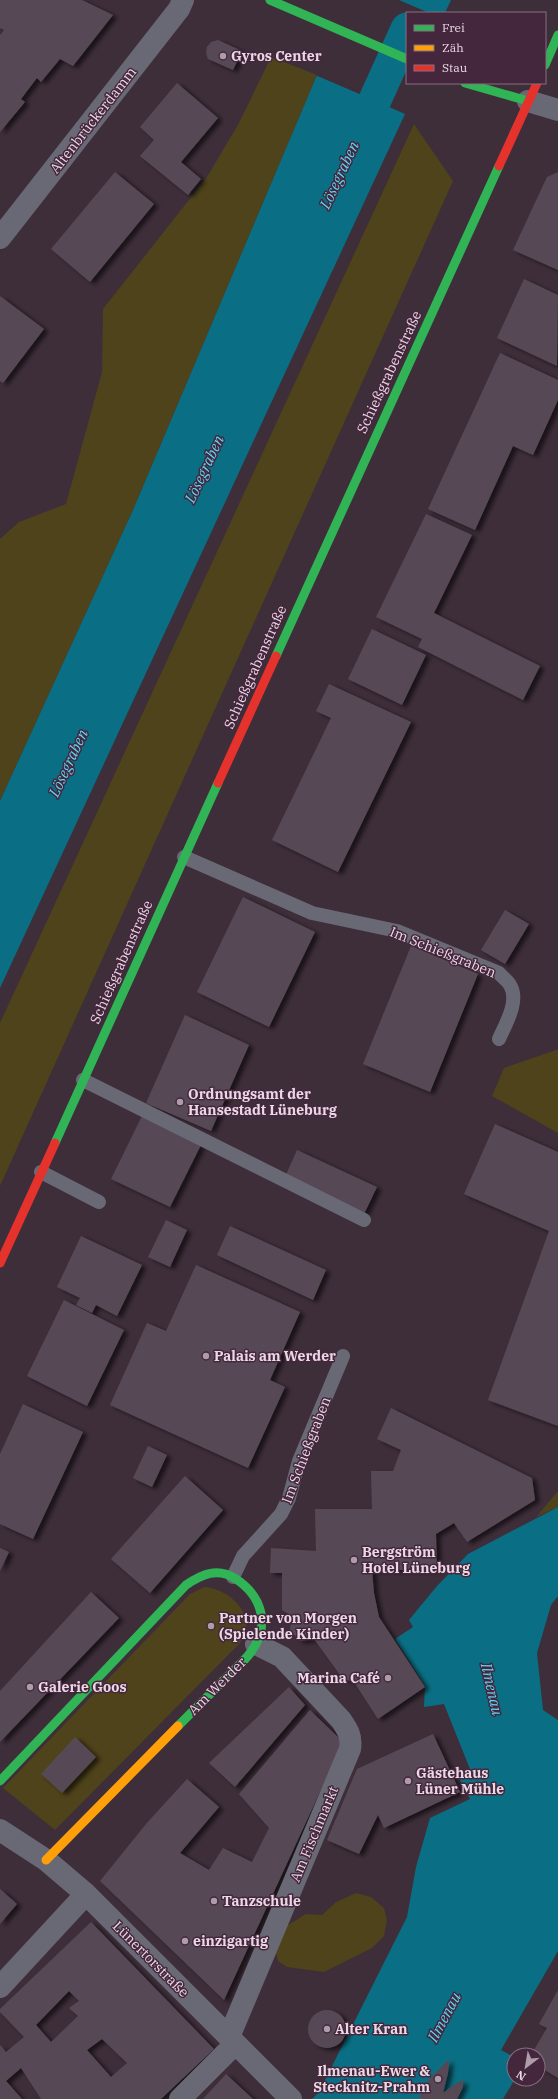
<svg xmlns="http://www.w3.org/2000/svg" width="558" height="2099" font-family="'IBM Plex Serif',serif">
<defs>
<filter id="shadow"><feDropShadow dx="4.5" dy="2.5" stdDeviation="2" flood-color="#0009"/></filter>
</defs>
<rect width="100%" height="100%" fill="#3e2e3a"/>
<path fill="#4e431a" d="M271,57l46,18 -184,435 -133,291v-262l19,-17 47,-18 36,-132 1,-63 104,-132 32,-54z
M414,124l39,57 -453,1005v-163z
M556,1050h2v83l-66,-37 12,-28z
M558,1491v16l-22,10z
M204,1587c20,1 45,19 42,42 0,4 -4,10 -6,14l-185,187 -52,-42 187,-194z
M356,1893l15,4 13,11 3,12 -3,16 -12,12 -48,24 -37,-5 -9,-6 -5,-20 15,-16 18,-11 16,1 14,-13z"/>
<path fill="#0a6f84" d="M398,0h53l-6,13h-17z
M317,75l88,39 -405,874v-187l133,-291z
M558,1507v89l-7,9 -14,48 6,57 15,10v231l-57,99 13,7 1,22 -12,20h-191l7,-7 88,-175 9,-50 14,-49 40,-19 -12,-22 12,-8 -26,-65 -20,3 1,-21 -30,-47 18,-12 -4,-7 28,-34 31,-32z"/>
<path fill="#3e2e3a" d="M396,0h3l30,13h-6z
M318,73l88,39 1,2 -92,-39z"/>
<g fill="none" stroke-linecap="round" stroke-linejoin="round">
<path stroke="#0a6f84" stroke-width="33" d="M356,142l51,-113"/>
</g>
<path fill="#564a55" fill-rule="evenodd" filter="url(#shadow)" d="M0,0h82l31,15 -40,51 -13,-7 -19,23 -4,-4 -16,21 4,3 -25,30v-97l4,-5 -4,-2z
M218,40l24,11 -9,19 -25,-11 -2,-6 1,-6 4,-5z
M177,83l41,35 -37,44 20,17 -13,16 -48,-39 14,-16 -14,-13z
M115,172l39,32 -64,78 -39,-33z
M558,172v98l-45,-20 34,-73z
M524,279l34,16 -1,71 -60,-28z
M0,296l44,33 -41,54 -3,-2z
M500,353l58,27v20l-25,55 -20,-9 -38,84 -47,-21z
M426,514l46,21 -38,78 106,53 -17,34 -105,-53 4,-8 -46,-22z
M372,629l54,26 -24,50 -54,-26z
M329,684l82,38 -73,150 -66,-32 59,-122 -15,-7z
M243,897l72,35 -46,95 -72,-35z
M505,910l24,14 -24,40 -24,-14z
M411,946l67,28 -48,118 -67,-28z
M185,1015l64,30 -38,86 -65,-28z
M142,1116l59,29 -31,62 -59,-28z
M495,1124l63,28v274l-70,-26 61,-169 -85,-37z
M297,1150l80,37 -13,27 -79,-37z
M166,1220l21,10 -17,37 -22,-10z
M230,1226l96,44 -13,30 -96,-45z
M81,1236l61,29 -25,51 -21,-11 -4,8 -16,-8 4,-7 -23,-11z
M196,1265l104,47 -30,68 15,7 -37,81 -138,-63 37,-82 19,8z
M64,1300l60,30 -37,76 -60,-30z
M23,1404l60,28 -50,107 -33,-15v-70z
M391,1408l141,70 3,22 -68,42 -13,-19 -18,11 1,36h-65l2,23 5,24 46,70 -47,32 -24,-37 -11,-3 -29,-40 -14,2 -10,-11 2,-14 -10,-6v-37h-12l1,-25 45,3 -1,-42h57l-1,-38h22l8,-21 -24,-11z
M148,1446l19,9 -15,32 -19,-9z
M185,1476l38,34 -73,83 -39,-34z
M0,1548l9,4 -9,19z
M91,1592l28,26 -119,124v-51z
M289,1687l16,18 -70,82 -26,-24z
M310,1710l33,32 -119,258 -124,-119 46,-57 41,-45 32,28 -39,46 29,17 14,-22 29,14 17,-34 -30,-34z
M433,1734l27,58 -76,36 -6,-13 -19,39 -32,-14 30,-71z
M75,1737l21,20 -34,36 -21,-19z
M0,1889l17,15 -17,20z
M91,1922l123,127 -53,50h-120l-20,-31 -15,13 16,18h-22v-54l6,7 18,-15 -24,-25v-3zM69,1991l10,10 -10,7 9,8 -27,26 -15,-17zM102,2039l25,24 -16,14 -24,-27z
M558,1990v88l-20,-12v-11h-7l16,-27 -8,-4z
M308 2029a19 19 0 1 1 38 0a19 19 0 1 1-38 0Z
M449,2059l-1,14 -5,20 12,-9 8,-4v7l-6,12h-38l4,-10 7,-11z
M226,2074l27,25h-50z"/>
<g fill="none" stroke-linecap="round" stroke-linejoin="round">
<path stroke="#696975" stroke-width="14" d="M184,857l128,56 85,18 102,42c3,4 9,8 11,12 10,16 -5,40 -11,54
M83,1080l281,140
M41,1172l58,30
M233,1577l10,-21 38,-42 8,-16 10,-37 44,-105"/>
<path stroke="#696975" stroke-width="22" d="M528,101l30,9
M0,238l179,-229 4,-9
M0,1830l46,30 40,34 205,205
M0,1987l86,-93
M229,2037l121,-288c2,-12 -2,-19 -9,-29l-59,-63 -26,-13
M180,2099l55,-55"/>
<path stroke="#30b455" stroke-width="9" d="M270,0l137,59
M545,65l13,-30
M465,83l63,18
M276,656l223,-490
M55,1143l163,-360
M0,1781l186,-196c16,-11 32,-18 50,-6 27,18 34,47 15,73 -8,11 -21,21 -30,31 -14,14 -29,29 -43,43"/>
<path stroke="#ff9f0a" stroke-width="9" d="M46,1860l132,-134"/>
<path stroke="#e5322d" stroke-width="9" d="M499,166l38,-83
M218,783l58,-127
M0,1263l55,-120"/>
</g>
<g fill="#ae9ca9" stroke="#45273d" stroke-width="1.5">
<circle cx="223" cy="56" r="4"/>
<circle cx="180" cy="1102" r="4"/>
<circle cx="206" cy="1356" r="4"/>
<circle cx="354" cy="1560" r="4"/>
<circle cx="211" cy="1626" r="4"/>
<circle cx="388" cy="1678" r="4"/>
<circle cx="30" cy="1687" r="4"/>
<circle cx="408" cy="1781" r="4"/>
<circle cx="214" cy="1901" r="4"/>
<circle cx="185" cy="1941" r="4"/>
<circle cx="327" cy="2029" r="4"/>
<circle cx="438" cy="2079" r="4"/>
</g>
<g text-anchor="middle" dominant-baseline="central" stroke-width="3" stroke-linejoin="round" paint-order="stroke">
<g font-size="14" font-weight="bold" fill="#ebd8e5" stroke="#45273d" text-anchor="start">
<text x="231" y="56">Gyros Center</text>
<text x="188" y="1094">Ordnungsamt der<tspan x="188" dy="16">Hansestadt Lüneburg</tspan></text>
<text x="214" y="1356">Palais am Werder</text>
<text x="362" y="1552">Bergström<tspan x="362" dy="16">Hotel Lüneburg</tspan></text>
<text x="219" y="1618">Partner von Morgen<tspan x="219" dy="16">(Spielende Kinder)</tspan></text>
<text x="380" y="1678" text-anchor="end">Marina Café</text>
<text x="38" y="1687">Galerie Goos</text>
<text x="416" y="1773">Gästehaus<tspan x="416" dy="16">Lüner Mühle</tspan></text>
<text x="222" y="1901">Tanzschule</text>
<text x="193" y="1941">einzigartig</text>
<text x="335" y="2029">Alter Kran</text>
<text x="430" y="2071" text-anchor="end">Ilmenau-Ewer &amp;<tspan x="430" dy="16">Stecknitz-Prahm</tspan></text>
</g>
<g font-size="14" fill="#ebd8e5" stroke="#45273d">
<text transform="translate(93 120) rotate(-52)">Altenbrückerdamm</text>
<text transform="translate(389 372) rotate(-65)">Schießgrabenstraße</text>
<text transform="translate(255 667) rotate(-66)">Schießgrabenstraße</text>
<text transform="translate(443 952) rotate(22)">Im Schießgraben</text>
<text transform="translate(121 962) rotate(-66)">Schießgrabenstraße</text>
<text transform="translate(306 1450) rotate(-69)">Im Schießgraben</text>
<text transform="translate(217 1686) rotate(-45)">Am Werder</text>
<text transform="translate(314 1834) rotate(-67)">Am Fischmarkt</text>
<text transform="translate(151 1959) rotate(45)">Lünertorstraße</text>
</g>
<g font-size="15" font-style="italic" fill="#5fd9f8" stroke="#45273d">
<text transform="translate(339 175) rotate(-65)">Lösegraben</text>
<text transform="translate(204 469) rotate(-65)">Lösegraben</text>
<text transform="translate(68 763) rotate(-65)">Lösegraben</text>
<text transform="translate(492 1689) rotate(77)">Ilmenau</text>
<text transform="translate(444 2017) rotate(-62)">Ilmenau</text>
</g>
</g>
<rect x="406" y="12" width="140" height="72" fill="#45273d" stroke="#876e80"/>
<rect x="414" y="25" width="20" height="6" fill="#30b455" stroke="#876e80"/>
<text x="442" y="32" font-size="12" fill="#ebd8e5">Frei</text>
<rect x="414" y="45" width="20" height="6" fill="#ff9f0a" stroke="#876e80"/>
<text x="442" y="52" font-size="12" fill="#ebd8e5">Zäh</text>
<rect x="414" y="65" width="20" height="6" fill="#e5322d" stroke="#876e80"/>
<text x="442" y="72" font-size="12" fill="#ebd8e5">Stau</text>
<g transform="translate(526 2067) rotate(211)"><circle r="19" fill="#45273d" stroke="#876e80"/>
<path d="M0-3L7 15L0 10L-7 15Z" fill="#ae9ca9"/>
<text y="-6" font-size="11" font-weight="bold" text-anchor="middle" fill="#ebd8e5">N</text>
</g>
</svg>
